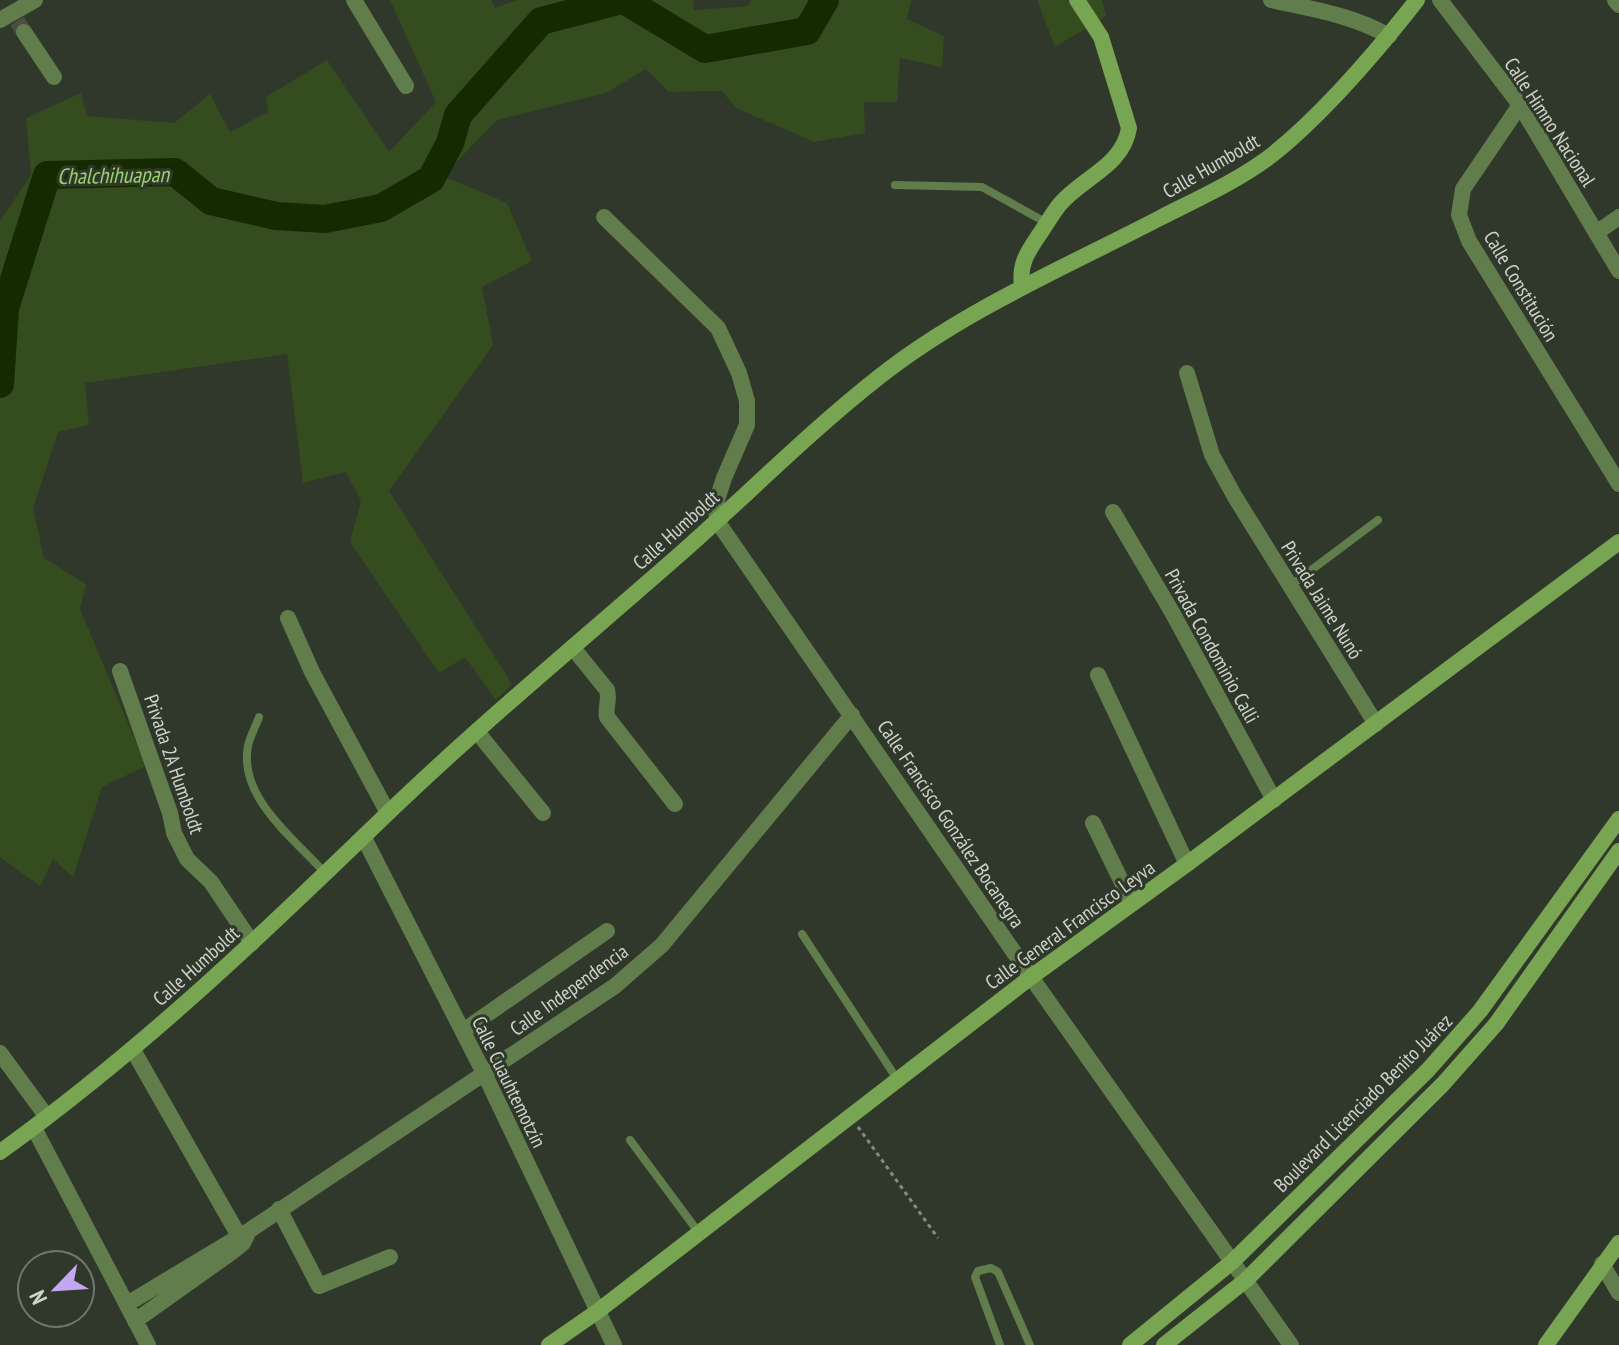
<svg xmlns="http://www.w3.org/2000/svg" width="1619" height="1345" font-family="'PT Sans Narrow',sans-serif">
<rect width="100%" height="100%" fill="#30382b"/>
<path fill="#344c1e" d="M390,0h101l4,8 22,-8h176l1,10 54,-4 3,-6h160l-4,19 37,17 -2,31 -42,-9 -3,44h-33l1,31 -51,9 -78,-34 -14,-17 -53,1 -23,-23 -40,24 -109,27 -54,56 64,27 25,58 -50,26 11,58 -104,146 123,193 -16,16 -31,-43 -26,16 -89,-131 11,-41 -15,-29 -43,11 -16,-129 -202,29 4,42 -31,7 -25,76 11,50 42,26 -6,25 66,157 -44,21 -29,90 -20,-18 -13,27 -40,-29v-636l31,-46 -5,-57 55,-25 6,23 87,7 36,-29 20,38 38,-20 -2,-15 61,-37 62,92 47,-50z
M1037,0h65l4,16 -51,31z"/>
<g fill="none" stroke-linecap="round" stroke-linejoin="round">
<path stroke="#152a00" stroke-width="28" d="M624,0l81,49 102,-18 18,-31
M0,384l5,-76 42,-133 128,-3 36,29 65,15 49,3 56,-11 50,-29 19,-36 8,-28 83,-94 81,-21"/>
<path stroke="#484f43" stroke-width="16" stroke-dasharray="16 8" stroke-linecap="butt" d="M17,21l7,11"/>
<path stroke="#848b81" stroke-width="3" stroke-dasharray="4 4" stroke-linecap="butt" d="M858,1127l80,111"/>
<path stroke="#607d4b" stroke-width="8" d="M895,185l87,2 65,36
M1290,586l88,-66
M259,717c-3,9 -9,19 -11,29 -10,52 47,93 78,128
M802,934l95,145
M630,1140l69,93
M1000,1345l-25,-68 3,-6 13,-3 7,4 32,73"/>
<path stroke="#607d4b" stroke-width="16" d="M354,0l52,86
M1271,0c41,9 81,15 118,36
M1440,0l80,105 99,166
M1615,0l4,5
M0,20l35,-20
M24,32l30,45
M1520,105l-57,84 -4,26 10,26 150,243
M604,217l114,111 21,45 8,28v24l-23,53 -8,25 1,18 314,456 260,368
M1596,233l23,-16
M1187,373l25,82 23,42 141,227
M1113,512l59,100 102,188
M288,618l24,54 76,141
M573,648l34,42c3,10 -2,17 0,27l68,87
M120,671l50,142 4,20 13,26 24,23 41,61
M1098,675l89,189
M478,733l65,80
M1093,823l39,80
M364,838l121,237 129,270
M463,1031l144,-100
M133,1050l110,193
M0,1053l47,64
M34,1128l114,217
M279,1209l40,77 71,-29
M1602,1264l17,29
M127,1304l123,-74 365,-244 47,-41 190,-230
M135,1321l97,-69 11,-9 4,-8"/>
<path stroke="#78a552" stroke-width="16" d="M1022,286c-3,-22 5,-33 17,-51 7,-10 13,-21 21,-31 23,-27 63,-38 69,-76l-28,-91 -24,-37
M0,1152c141,-101 265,-220 389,-340 93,-89 193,-172 290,-257 67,-59 130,-123 200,-178 85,-67 185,-109 281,-159 37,-19 78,-37 112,-63 50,-40 105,-104 145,-155
M549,1345l49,-34 433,-334 156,-113 432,-322
M1130,1345l102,-83 196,-192 52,-59 139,-192
M1164,1345l82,-65 197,-196 53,-60 123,-173
M1546,1345l73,-102"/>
</g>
<g text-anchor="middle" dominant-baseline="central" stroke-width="6" stroke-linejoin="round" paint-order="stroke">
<g font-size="20" fill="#cfd4cc" stroke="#30382b">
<text transform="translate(1550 122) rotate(57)">Calle Himno Nacional</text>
<text transform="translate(1211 166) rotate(-30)">Calle Humboldt</text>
<text transform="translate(1521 286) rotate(59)">Calle Constitución</text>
<text transform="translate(676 530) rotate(-42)">Calle Humboldt</text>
<text transform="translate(1322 600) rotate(58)">Privada Jaime Nunó</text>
<text transform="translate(1212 646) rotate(61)">Privada Condominio Calli</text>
<text transform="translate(174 764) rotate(71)">Privada 2A Humboldt</text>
<text transform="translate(951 824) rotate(56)">Calle Francisco González Bocanegra</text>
<text transform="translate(1070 925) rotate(-36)">Calle General Francisco Leyva</text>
<text transform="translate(196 966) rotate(-42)">Calle Humboldt</text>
<text transform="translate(569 990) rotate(-36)">Calle Independencia</text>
<text transform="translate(509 1082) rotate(64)">Calle Cuauhtemotzín</text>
<text transform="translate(1363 1103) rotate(-45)">Boulevard Licenciado Benito Juárez</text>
</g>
<g font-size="22" font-style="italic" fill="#99d369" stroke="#30382b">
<text transform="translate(113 175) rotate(-1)">Chalchihuapan</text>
</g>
</g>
<g transform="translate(56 1289) rotate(245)"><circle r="38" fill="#30382b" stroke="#70766b" stroke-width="2"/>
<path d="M0-6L14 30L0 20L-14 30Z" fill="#c3a7f2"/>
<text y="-12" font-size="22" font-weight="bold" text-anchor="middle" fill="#cfd4cc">N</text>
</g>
</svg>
